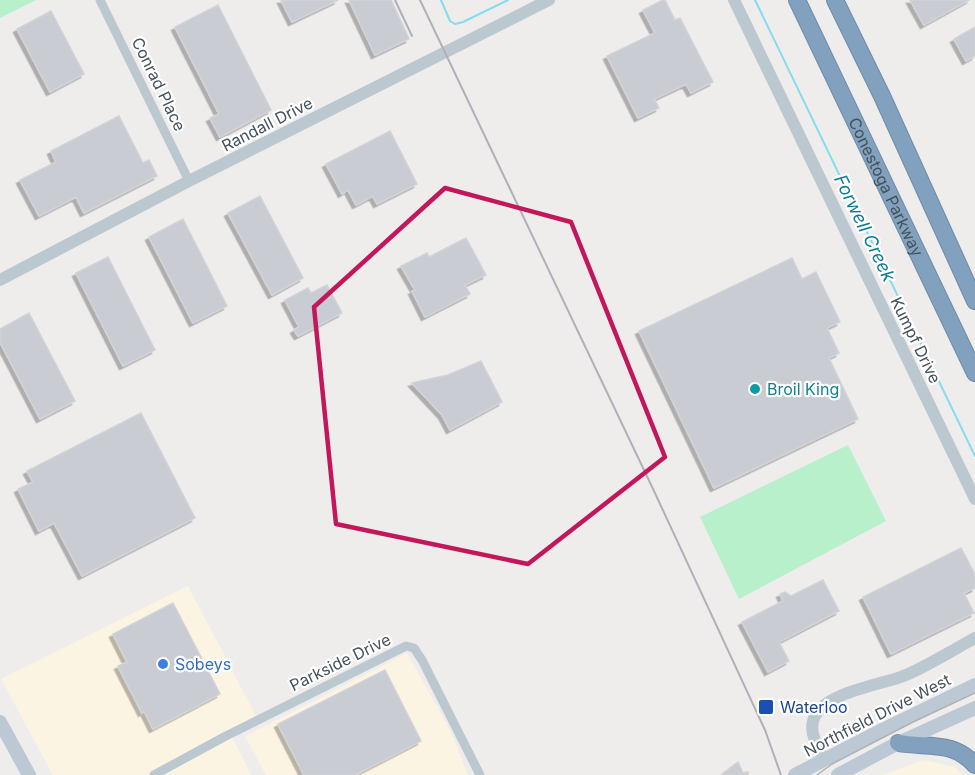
<svg xmlns="http://www.w3.org/2000/svg" width="975" height="775" font-family="Inter,sans-serif">
<defs>
<filter id="shadow"><feDropShadow dx="-3.5" dy="3.5" stdDeviation="0" flood-color="#0004"/></filter>
</defs>
<rect width="100%" height="100%" fill="#efecec"/>
<path fill="#fcf4e3" d="M188,586l68,130 -27,14 22,45h-198l-52,-96z
M407,653l44,79 17,43h-202l-21,-39z
M923,760l32,7 7,8h-79z"/>
<path fill="#b7f0cb" d="M0,0h36l-36,18z
M848,445l38,76 -147,78 -39,-82z"/>
<g fill="none" stroke-linecap="round" stroke-linejoin="round">
<path stroke="#83ddef" stroke-width="2" d="M441,0l9,21 5,3 8,-2 45,-22
M755,0l220,456"/>
</g>
<path fill="#c9ccd2" stroke="#d0d3d8" stroke-width="1.5" filter="url(#shadow)" d="M281,0h57l-46,22z
M349,0h42l18,39 -34,16z
M663,0h2l10,20 5,-2 33,64 -22,11 -5,-9 -32,15 5,9 -21,10 -31,-62 48,-23 -12,-23z
M910,0h59l-45,25z
M218,5l53,105 -51,27 -10,-19 9,-4 -44,-87z
M51,11l33,63 -34,18 -33,-63z
M975,27v29l-9,5 -12,-22z
M119,116l24,47 6,-3 8,16 -73,37 -8,-16 -37,19 -19,-36 36,-18 -5,-11z
M390,131l27,53 -40,20 -4,-8 -17,9 -8,-15 -6,4 -16,-30z
M260,196l43,82 -31,17 -44,-82z
M183,219l44,87 -34,17 -44,-86z
M466,238l20,37 -21,10 5,9 -45,23 -13,-26 3,-1 -14,-24 26,-13 2,4z
M108,257l47,93 -32,16 -47,-93z
M792,258l10,21 14,-7 24,50 -13,6 12,25 -10,5 29,61 -144,69 -75,-157z
M327,285l15,28 -44,23 -4,-6 5,-3 -14,-27 23,-12 3,5z
M29,313l46,88 -35,18 -40,-77v-13z
M481,361l21,41 -52,28 -8,-15 -30,-32 36,-8z
M141,413l54,105 -113,58 -28,-53 -15,8 -21,-42 15,-7 -6,-11z
M961,548l14,26v14l-11,5 10,20 -83,41 -28,-57z
M823,580l16,31 -60,31 10,19 -21,11 -26,-50 41,-21 -3,-7 5,-2 6,4z
M173,603l47,91 -67,35 -9,-18 -2,2 -24,-47 9,-4 -14,-28z
M385,670l36,71 -66,34h-51l-26,-51z
M738,762l5,11 5,-1v3h-27z"/>
<g fill="none" stroke-linecap="round" stroke-linejoin="round">
<g stroke="#6d8caa" stroke-width="18">
<g id="motorway">
<path id="s1" d="M797,0l178,373"/>
<path d="M835,0l47,96 93,205"/>
<path d="M898,743c29,5 55,-3 77,22"/>
</g>
</g>
<path stroke="#bcc8d0" stroke-width="9" d="M100,0l89,181
M154,775l70,-38 182,-91 8,2 8,12 58,115"/>
<path stroke="#bcc8d0" stroke-width="12" d="M734,0l241,499
M0,280l189,-99 360,-181
M824,760c-6,-14 -17,-29 -9,-44 11,-24 67,-31 91,-41 23,-10 47,-25 69,-37"/>
<path stroke="#bcc9d4" stroke-width="14" d="M0,722l29,53
M795,775l85,-44 95,-46
M838,775l60,-32 77,-35"/>
<use href="#motorway" stroke="#81a1be" stroke-width="16"/>
<path stroke="#aeb2b7" stroke-width="1.5" d="M817,775l15,-11 81,-42 62,-29"/>
<path stroke="#aeb2b7" stroke-width="2" d="M395,0l17,36
M420,0l234,491 111,239 16,45"/>
</g>
<path fill="none" stroke="#c2185b" stroke-width="4.5" stroke-linejoin="round" d="M445,188l126,34 94,235 -137,107 -192,-40 -22,-217z"/>
<circle fill="#0f9aa8" stroke="#fff" stroke-width="2" cx="755" cy="389" r="6"/>
<circle fill="#3f7fe0" stroke="#fff" stroke-width="2" cx="163" cy="664" r="6"/>
<rect fill="#1a4fb4" stroke="#fff" stroke-width="2" x="758" y="699" width="16" height="16" rx="3"/>
<g text-anchor="middle" dominant-baseline="central" stroke-width="4.5" stroke-linejoin="round" paint-order="stroke">
<g font-size="16" fill="#44515a" stroke="#fff">
<text transform="translate(159 84) rotate(64)">Conrad Place</text>
<text transform="translate(267 124) rotate(-27)">Randall Drive</text>
<text stroke="none"><textPath href="#s1" startOffset="207">Conestoga Parkway</textPath></text>
<text transform="translate(916 340) rotate(64)">Kumpf Drive</text>
<text transform="translate(340 662) rotate(-26)">Parkside Drive</text>
<text transform="translate(877 715) rotate(-27)">Northfield Drive West</text>
</g>
<g font-size="16" fill="#0d838f" stroke="#fff" text-anchor="start">
<text x="767" y="389">Broil King</text>
</g>
<g font-size="16" fill="#366cbe" stroke="#fff" text-anchor="start">
<text x="175" y="664">Sobeys</text>
</g>
<g font-size="16" fill="#164399" stroke="#fff" text-anchor="start">
<text x="780" y="707">Waterloo</text>
</g>
<g font-size="18" font-style="italic" fill="#087c94" stroke="#fff">
<text transform="translate(865 228) rotate(64)">Forwell Creek</text>
</g>
</g>
</svg>
